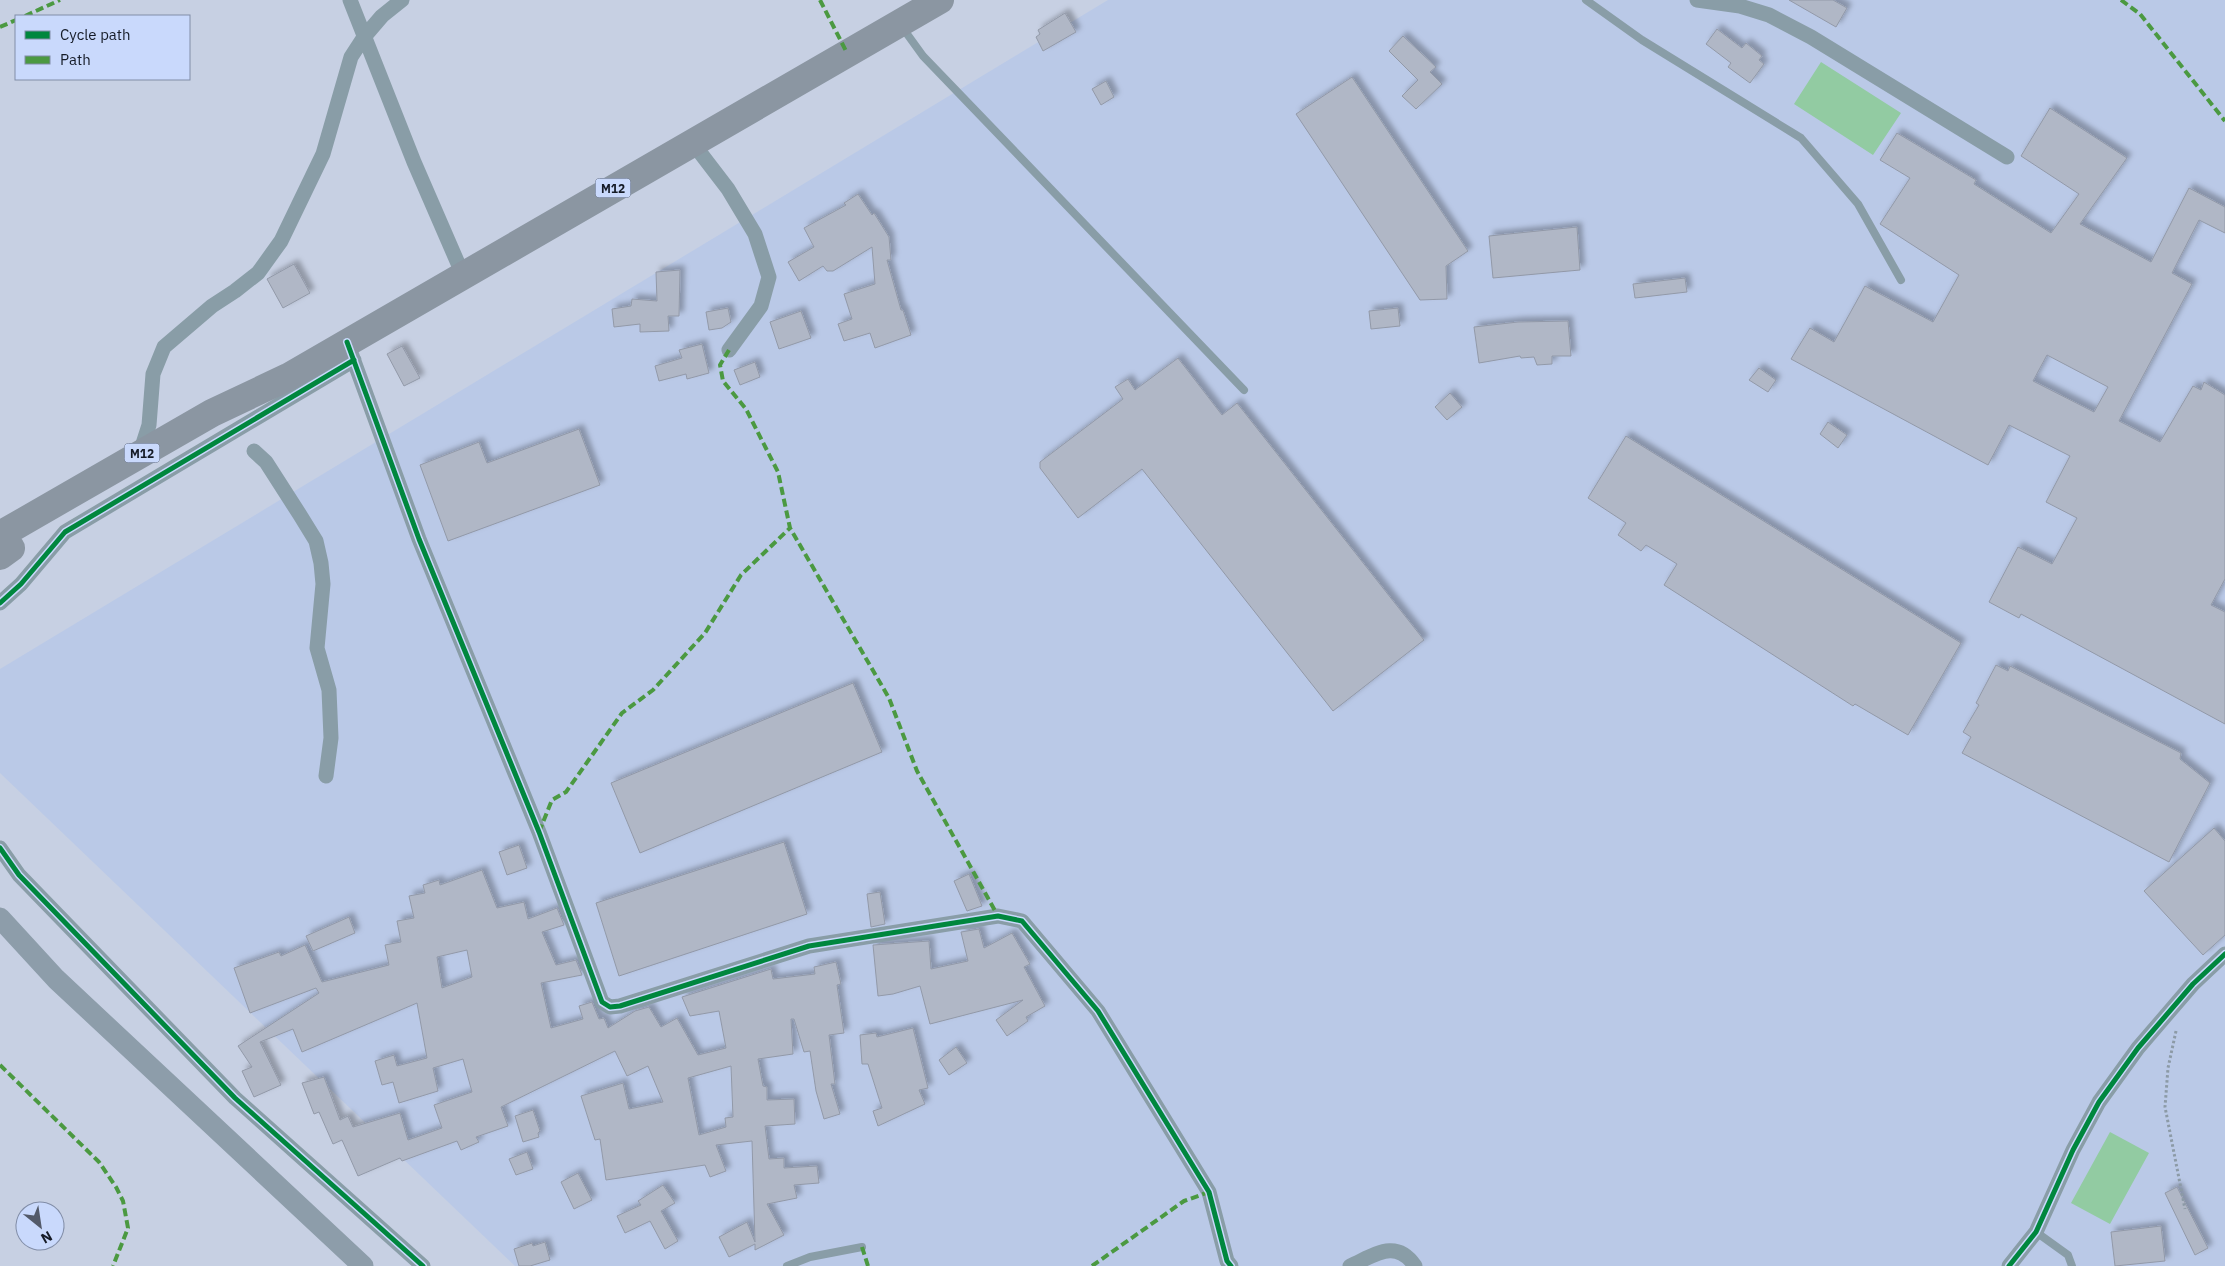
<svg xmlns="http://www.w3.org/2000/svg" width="2225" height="1266" font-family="'IBM Plex Sans',sans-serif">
<defs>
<filter id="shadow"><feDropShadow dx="4.5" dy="-4.5" stdDeviation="2.5" flood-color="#0004"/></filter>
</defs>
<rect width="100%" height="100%" fill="#c7d0e3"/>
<path fill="#bac9e7" d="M1108,0h1117v1266h-1710l-515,-493v-104z"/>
<path fill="#92cba2" d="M1821,62l80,51 -28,42 -79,-51z
M2110,1132l39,21 -39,71 -39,-21z"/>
<path fill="#b0b7c6" stroke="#9299a8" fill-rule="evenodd" filter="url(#shadow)" d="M1789,0h44l14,8 -11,19z
M1065,13l11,19 -33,19 -7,-14 4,-3 -2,-4z
M1717,29l25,19 4,-5 16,13 -3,4 5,4 -14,19 -22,-16 3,-4 -25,-19z
M1403,36l33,31 -6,5 12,12 -26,25 -14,-13 16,-16 -29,-29z
M1352,77l116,174 -22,15 1,33 -27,1 -124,-186z
M1106,81l8,16 -13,8 -9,-16z
M2050,108l77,50 -47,66 71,38 38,-74 36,19v26l-26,-13 -27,53 20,11 -73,137 41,21 33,-56 8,4 3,-8 21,13v184l-14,26 14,7v112l-204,-110 -2,4 -30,-16 29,-55 34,17 25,-46 -31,-16 24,-46 -61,-31 -21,40 -197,-106 19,-31 24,14 31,-56 68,36 26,-47 -79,-51 30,-46 -30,-18 17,-27 79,47 -2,4 77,49 28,-39 -58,-38zM2047,355l61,32 -14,25 -61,-31z
M858,194l14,21 2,-2 15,24 2,23h-4l14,50h2l8,25 -36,13 -5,-15 -26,8 -6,-17 14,-5 -8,-25 31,-10 -3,-37 -39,24h-6l-4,-5 -24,15 -11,-19 26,-15 -10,-19 42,-23 -2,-2z
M1577,227l3,43 -87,8 -4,-42z
M294,264l16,29 -27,15 -16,-29z
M680,270l-1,46h-11l1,15 -29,1v-8l-26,3 -2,-18 19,-3 1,-7 25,2 -1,-29z
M1685,278l2,14 -52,6 -2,-14z
M728,308l3,14 -9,6 -13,2 -3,-18z
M1398,308l2,18 -29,3 -2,-18z
M801,311l10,27 -32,11 -9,-27z
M1568,321l3,35h-19v8l-15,1 -3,-8 -13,1 -1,-2 -41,7 -5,-36 44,-5z
M702,344l7,29 -22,6 -1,-5 -27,7 -4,-15 27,-8 -3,-8z
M402,346l18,32 -16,8 -17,-32z
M1178,358l44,57 15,-12 187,237 -91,71 -191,-242 -64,49 -38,-50v-6l83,-63 -8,-12 13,-8 7,11z
M755,362l5,15 -20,8 -6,-15z
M1759,368l17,12 -8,12 -19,-12z
M1450,393l12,14 -15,13 -12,-13z
M1828,422l19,13 -9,13 -18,-14z
M579,429l21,56 -152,56 -28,-76 59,-23 8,21z
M1626,436l335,207 -53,92 -53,-31 -2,2 -189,-121 13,-21 -31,-19 -5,6 -23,-16 8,-12 -38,-25z
M1996,665l12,6 2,-5 171,87 -1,6 30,24 -41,79 -207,-109 9,-16 -8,-5 16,-27 -3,-2z
M853,683l29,69 -242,101 -29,-70z
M2214,828l11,13v94l-22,20 -59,-64z
M784,842l23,72 -188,62 -23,-73z
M519,845l8,23 -20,7 -8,-23z
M482,870l15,38 27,-6 4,17 29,-11 7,17 -22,7 14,33 20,-5 6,15 -41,8 10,45 32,-9 -4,-13 13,-4 7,17 5,-1 4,10 27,-17 14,-4 12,20 16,-9 21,37 28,-7 -7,-37 -29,5 -8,-19 89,-28 2,10 42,-5 -1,-7 22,-5 5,22 -4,1 7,48 -15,2 6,49h-4l9,30 -16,5 -8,-28 -6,-40 -6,1 -10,-33h-3l2,35 -35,5 5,27 4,1v13l27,-1 1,25 -30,2 4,33 15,-1v10l33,-2 2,17 -25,2 3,13 -30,6 17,31 -29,15v-6l-26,13 -10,-20 28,-15 8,20 -3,-101 -36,4 10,26 -16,6 -5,-12 -99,15 -6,-41 -5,1 -14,-44 42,-13 6,26 34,-7 -15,-36 -21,10 -12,-25 -114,56 7,19 -32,11 3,5 -18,8 -4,-9 -55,20 -2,-3 -42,18 -16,-36 -9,4 -14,-32 -5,2 -12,-31 22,-6 16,43 8,-4 5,11 47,-14 8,27 34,-12 -8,-23 38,-13 -9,-33 -30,9 5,23 -39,12 -6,-21 -11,3 -7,-24 19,-6 3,11 30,-8 -10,-55 -115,49 -9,-23 -33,13 21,43 -27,12 -12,-26 10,-4 -14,-21 81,-53 -3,-5 -66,25 -16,-45 45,-16 2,4 24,-11 17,37 67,-17 -4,-20 16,-3 -4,-21 17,-3 -5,-22 16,-3 -2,-8 16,-5 1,5zM467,950l5,27 -30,11 -5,-31zM731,1066l2,51 -8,1 1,9 -27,8 -11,-57z
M969,874l13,32 -15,5 -13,-30z
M880,892l5,32 -14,3 -4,-33z
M349,917l6,16 -42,18 -7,-15z
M979,929l5,19 28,-15 18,31 -6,3 21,39 -19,11 2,4 -21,15 -11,-16 27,-20 -93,24 -10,-38 -27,8 -15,2 -5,-51 56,-4 2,28 37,-8 -7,-29z
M913,1028l15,60 -9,2 6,14 -47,22 -5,-15 9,-3 -14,-44h-6l-2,-29 16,-2 1,4z
M956,1047l11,16 -18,12 -10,-15z
M533,1110l7,21 -2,2 1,4 -16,5 -8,-26z
M527,1152l6,17 -17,6 -7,-16z
M578,1173l14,27 -18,9 -13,-27z
M663,1185l12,18 -14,8 17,30 -13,8 -15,-28 -25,12 -8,-17 24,-11 -3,-4z
M2177,1187l31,61 -13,7 -30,-62z
M2161,1226l4,35 -50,5 -4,-34z
M545,1242l5,18 -20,6h-11l-5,-17 18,-6 1,3z"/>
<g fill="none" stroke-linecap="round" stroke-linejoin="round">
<path stroke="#8c9aa6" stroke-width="3" stroke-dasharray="2.5 2.5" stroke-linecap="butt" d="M2176,1031l-8,37 -3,39 20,102"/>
<path stroke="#899da7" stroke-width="8" d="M1586,0l56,40 159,98 57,66 43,76
M902,27l21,29 321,334
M2036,1232l32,23 4,11
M787,1266l23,-9 52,-10"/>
<path stroke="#899da7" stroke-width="15" d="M350,0l64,162 49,113
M1697,0l43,6 29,9 42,22 196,120
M692,142l36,47 27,45 14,43 -8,29 -32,44
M347,342l72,197 120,293 63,170 8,5 10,-1 189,-60 189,-30 24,5 76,90 111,181 18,69 4,5
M254,451l12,11 34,53 16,26 5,22 2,21 -6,64 12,42 2,48 -5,38
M140,453l9,-28 4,-51 11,-27 48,-41 23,-15 23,-18 23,-32 42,-87 28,-97 13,-20 18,-21 20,-16
M0,603l21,-19 44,-52 289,-172
M0,848l19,27 216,223 188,168
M1350,1266c25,-11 46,-28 65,0
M2009,1266l27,-34 37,-82 26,-48 39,-54 55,-64 32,-30"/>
<path stroke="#8d9daa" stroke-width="21" d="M0,918l56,61 307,287"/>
<path stroke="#8b96a2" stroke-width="28" d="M0,535l212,-122 76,-36 652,-377
M0,556l11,-8"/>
<path stroke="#4b9941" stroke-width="4" stroke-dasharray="8 4" stroke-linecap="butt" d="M820,0l27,53
M2121,0l19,14 85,107
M25,16l35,-16
M0,27l16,-7
M729,350l-9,15 3,16 23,28 32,63 12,56 99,170 28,73 81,145
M539,832l13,-32 14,-8 56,-79 31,-23 52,-57 36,-58 49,-47
M0,1065l99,97 17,25 7,14 5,27 -15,38
M862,1247l6,19
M1092,1266l92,-65 25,-9"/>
<g stroke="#c9d9fc" stroke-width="8">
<path id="cycleway" d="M347,342l72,197 120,293 63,170 8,5 10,-1 189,-60 189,-30 24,5 76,90 111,181 18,69 4,5
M0,603l21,-19 44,-52 289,-172
M0,848l19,27 216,223 188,168
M2009,1266l27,-34 37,-82 26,-48 39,-54 55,-64 32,-30"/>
</g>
<use href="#cycleway" stroke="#00873e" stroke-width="5"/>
</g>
<g text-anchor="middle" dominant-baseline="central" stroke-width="4" stroke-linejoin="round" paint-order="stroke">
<g fill="#c9d9fc" stroke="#4b5467" stroke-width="1">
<rect x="595.5" y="178.5" width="35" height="19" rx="4"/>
<rect x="124.5" y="443.5" width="35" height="19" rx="4"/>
</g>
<g font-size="12" font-weight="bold" fill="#151b27">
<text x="613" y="188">M12</text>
<text x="142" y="453">M12</text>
</g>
</g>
<rect x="15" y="15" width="175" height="65" fill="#c9d9fc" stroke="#818da7"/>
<rect x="25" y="31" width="25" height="8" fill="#00873e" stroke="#818da7"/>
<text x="60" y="40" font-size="15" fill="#151b27">Cycle path</text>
<rect x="25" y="56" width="25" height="8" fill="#4b9941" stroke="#818da7"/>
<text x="60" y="65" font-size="15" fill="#151b27">Path</text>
<g transform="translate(40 1226) rotate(150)"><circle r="24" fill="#c9d9fc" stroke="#818da7"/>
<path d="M0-4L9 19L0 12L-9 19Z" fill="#535a69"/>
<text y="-8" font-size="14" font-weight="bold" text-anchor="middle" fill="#151b27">N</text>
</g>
</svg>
